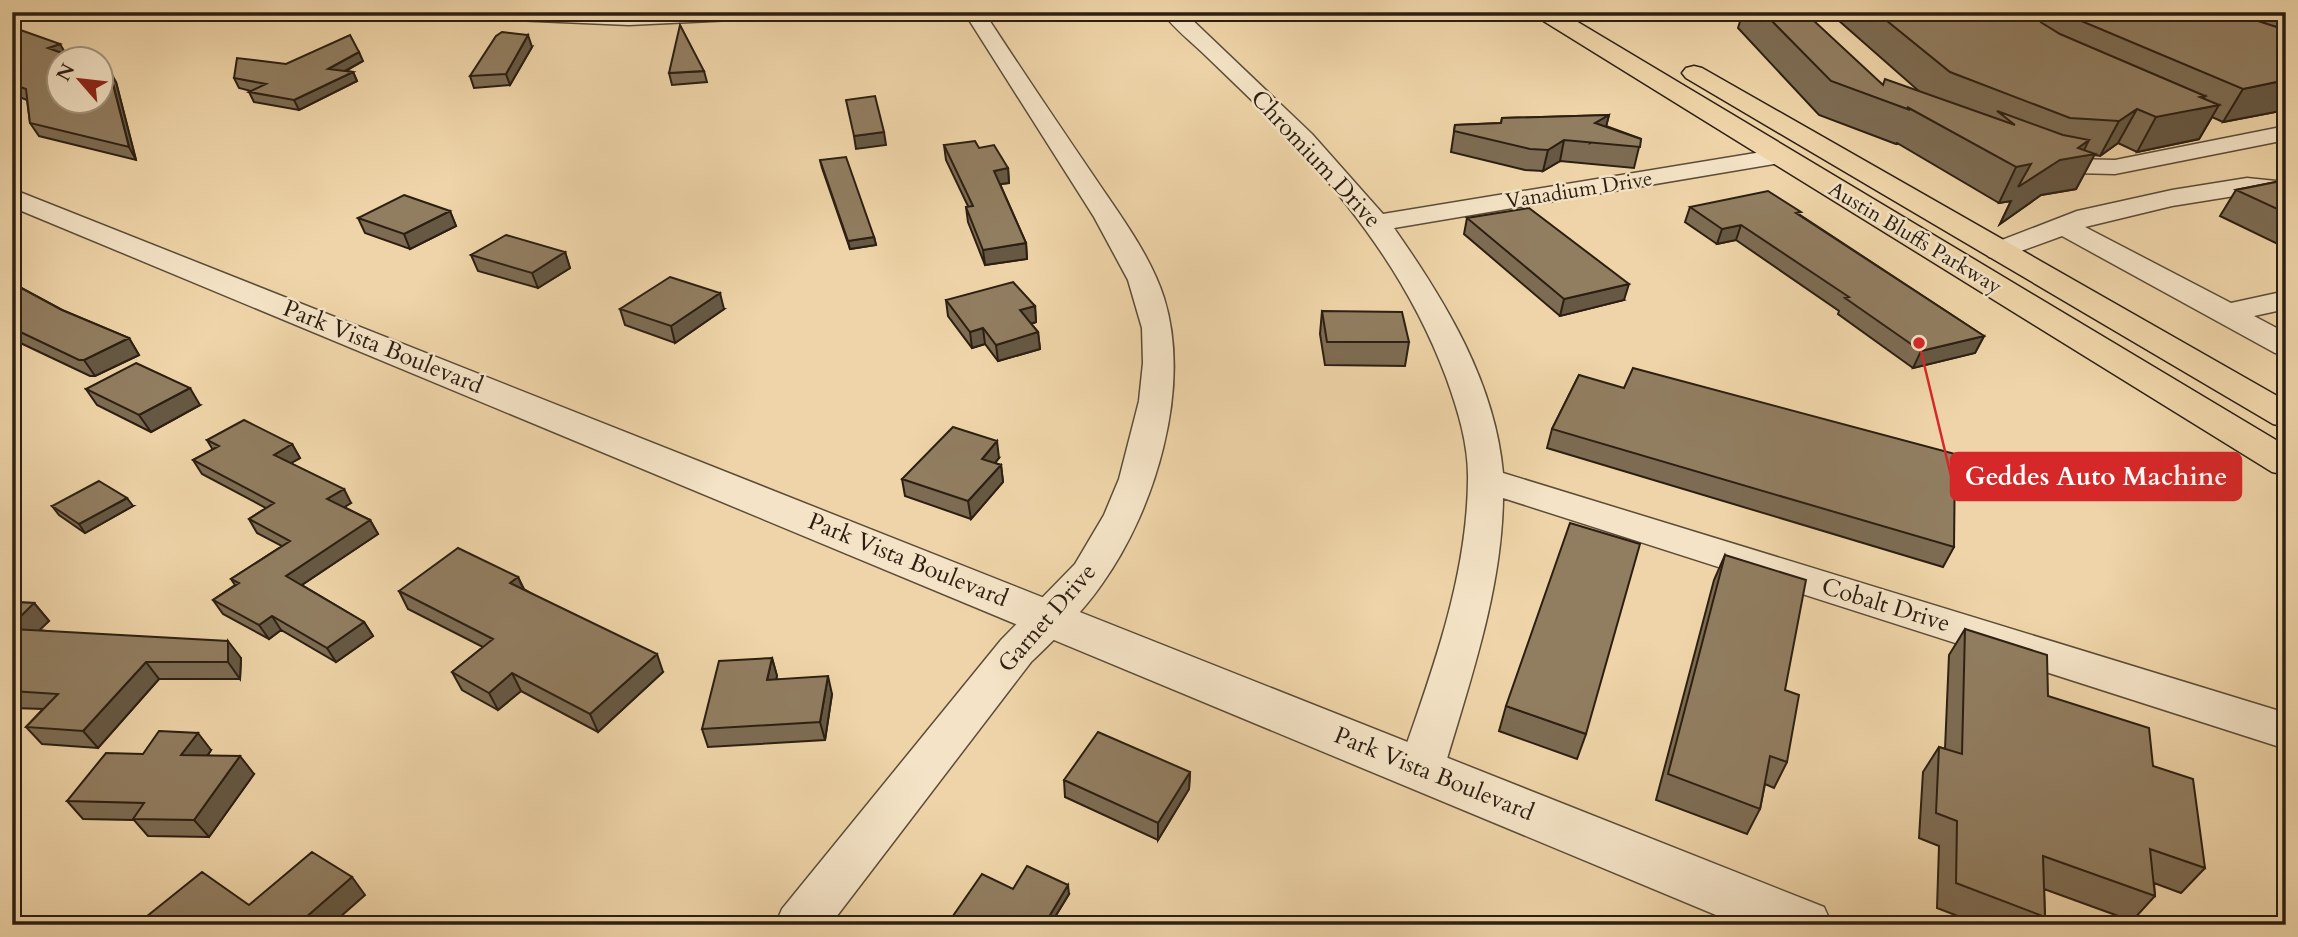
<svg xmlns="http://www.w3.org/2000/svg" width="2298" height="937" font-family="Cardo,serif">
<rect width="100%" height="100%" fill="#eed4a8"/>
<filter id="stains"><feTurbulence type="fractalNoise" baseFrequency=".00286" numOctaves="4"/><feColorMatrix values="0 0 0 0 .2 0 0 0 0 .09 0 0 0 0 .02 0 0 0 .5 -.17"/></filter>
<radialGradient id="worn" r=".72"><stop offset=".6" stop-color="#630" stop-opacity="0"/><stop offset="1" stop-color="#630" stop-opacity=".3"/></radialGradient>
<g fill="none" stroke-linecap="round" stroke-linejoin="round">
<g stroke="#5c4c38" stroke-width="3">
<path id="minor" d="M459,12h324l-10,6 -144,7 -160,-7z
M964,12h20c36,55 72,109 109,163 26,39 57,79 71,123 28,90 -9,212 -62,286 -20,29 -46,54 -71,78l-201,263h-55l7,-16 219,-269 74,-76 29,-49 15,-36 20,-78 4,-38 -1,-35 -14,-48 -34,-63z
M1162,12h22l128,122 71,80 397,-65 9,2 3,5 -3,5 -9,2 -386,65c51,73 101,154 109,245l783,240v36l-783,-251c-1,92 -33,183 -59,271l-7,13 -16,6 -16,-6 -7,-13c32,-92 69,-189 70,-288 1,-35 -10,-71 -22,-104 -34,-90 -84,-158 -148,-230 -29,-31 -60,-60 -91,-90 -14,-14 -33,-28 -45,-45z
M2286,126v14l-171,34 -42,-1 -40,-8 -3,-5 3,-5 9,-2 31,6 42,1z
M2247,178l39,4v16l-39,-4 -75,12 -87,21 146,76 55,-12v18l-32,7 32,17v22l-11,-2 -213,-117 -63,23 -10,-2 -4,-6 4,-6 88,-34 95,-21z"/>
</g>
<g stroke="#5c4c38" stroke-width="3">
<path id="tertiary" d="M12,189l1812,718 8,18h-92l-1728,-718z"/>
</g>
<g stroke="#2c1f12" stroke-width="3">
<path id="primary" d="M1534,12h27l725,434v29l-14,-3 -735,-455z
M1694,66l8,2 584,333v26l-13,-3 -587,-346 -4,-5 4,-5z"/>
</g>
<use href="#minor" fill="#f4e3c6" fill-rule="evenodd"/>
<use href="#tertiary" fill="#f4e3c6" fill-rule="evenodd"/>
<use href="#primary" fill="#eed4a8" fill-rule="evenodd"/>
</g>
<path fill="#7d6c53" stroke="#2c1f12" stroke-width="2" d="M117,12h86v2l-69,3z
M1743,12h50l90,73 37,7 -91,-80h457v98l-63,12 -11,-5 -13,22 -62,13 -19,-9 -18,13 -6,-1 -18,34 -35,6 -41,29 11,-23 -12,2 -102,-60 -1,1 -77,-29 -81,-87z
M12,27l54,27 50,28 20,78 -97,-24 -9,-13 -3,-23 -15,-6z
M532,47l-22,38 -36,3 -4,-12z
M363,61l-17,10 7,1 4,9 -58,29 -45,-8 -5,-10 2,-1 -12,-3 -5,-10 52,-14z
M704,71l3,11 -35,3 -3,-12z
M1609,115l-3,11 35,13 -7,29 -74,-7 -17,10 -18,-1 -74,-18 4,-27 46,-2 1,-5z
M944,145l35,3 29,20 1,15 -9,1 26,59 1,16 -42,6 -17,-43 -2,-15 2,-1 -22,-46z
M820,160l54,77 2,8 -26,4 -28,-81z
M2286,180v68l-66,-32 16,-26z
M1690,207l110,8 184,121 -9,17 -62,15 -75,-54 1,-3 -103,-71 -19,4 -32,-22z
M450,211l6,15 -46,23 -45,-16 -7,-15z
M1467,218l157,82 -64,16 -96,-82z
M565,252l5,16 -32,20 -60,-17 -7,-16z
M12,283l50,27 67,28 10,17 -44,21h-5l-78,-37z
M946,300l89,6 1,16 -5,2 7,8 2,17 -42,12 -13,-17 -13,4 -24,-32z
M620,309h104l-49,34 -50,-18z
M1322,311l87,31 -4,24 -80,-1 -5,-31z
M1579,375l375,172 -11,20 -396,-119 5,-19z
M86,389l114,16 -49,27 -54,-27z
M207,440l85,4 8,14 -9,5 60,40 -7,4 26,13 8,14 -76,51 62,37 9,14 -37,26 -55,-32 -12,9 -46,-25 -10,-14 22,-15 -4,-6 51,-33 -25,-13 -8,-14 17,-11 -64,-34 -9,-14 20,-10z
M999,458l-4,5 6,2 2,17 -32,37 -66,-23 -3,-17z
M52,506h81l-48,27 -26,-18z
M1725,555l60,135 2,72 -13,26 -9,-4 -5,25 -13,25 -91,-34 58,-220z
M518,577l6,12 139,83 -65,60 -77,-41 -23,19 -36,-20 -10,-18 31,-25 -75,-38 -9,-18z
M12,602l22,1 15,18 -10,9 202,28 -1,21h-81l-61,69 -56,-4 -16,-17 17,-18 -31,-1z
M1965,629l83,67 105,70 52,102 -24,25 -27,-10 1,13 -23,25 -88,-32 1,28 -7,8h-57l-44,-17 2,-62 -20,-8 4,-66 16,-25 6,2 4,-94z
M772,658l5,18 -1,3 56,15 -7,46 -117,7 -6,-18z
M1506,706l80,28 -9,25 -78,-28z
M211,750l-3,5 46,19 -45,63 -61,-1 -14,-16 -51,-1 -16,-18 76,-47z
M1190,772l-1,17 -31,51 -93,-43 -1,-17z
M1013,889l56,5 -19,31h-96l-1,-9z"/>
<path fill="#665843" stroke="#2c1f12" stroke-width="2" d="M1021,12h22l-22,3z
M528,35l4,12 -22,38 -4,-11z
M60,44l7,12 -19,-8z
M359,52l4,9 -31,17 -4,-9z
M109,69l7,13 20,78 -7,-13z
M353,72l4,9 -58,29 -5,-10z
M2286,80v30l-63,12 20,-33z
M2205,96l-7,13 21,-4 -20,34 -62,13 19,-35 44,-20z
M2137,109l-19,34 -18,13 19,-35z
M1609,115l-5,20 -14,8 5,-20z
M884,132l2,13 -30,4 -2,-13z
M1564,140l-4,21 -17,10 5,-21z
M2089,140l-8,16 14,-2 -19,35 -35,6 -41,29 11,-23 -12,2 17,-36 62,-19z
M1008,168l1,15 -14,2 -1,-14z
M450,211l6,15 -46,23 -6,-15z
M1741,225l-5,15 -19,4 5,-15z
M874,237l2,8 -26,4 -2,-8z
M1026,243l1,16 -42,6 -2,-15z
M565,252l5,16 -32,20 -6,-15z
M1629,284l-5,16 -64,16 4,-17z
M720,293l4,16 -49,34 -4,-17z
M1035,306l1,16 -15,5 -1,-17z
M983,328l2,16 -13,4 -2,-16z
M1038,332l2,17 -42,12 -2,-16z
M1984,336l-9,17 -62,15 8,-17z
M129,338l10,17 -44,21 -11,-16z
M190,388l10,17 -49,27 -12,-17z
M997,441l2,17 -15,18 -2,-17z
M292,444l8,14 -18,10 -8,-13z
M1001,465l2,17 -32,37 -3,-18z
M344,489l7,14 -16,10 -8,-14z
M127,498l6,8 -48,27 -6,-9z
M370,520l8,14 -84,56 -8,-14z
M518,577l8,18 -16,-12z
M34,603l15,18 -26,25 -11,-13v-8z
M272,616l9,14 -12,9 -10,-14z
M364,622l9,14 -37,26 -9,-14z
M228,641l13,17 -1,21 -12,-17z
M657,654l6,18 -65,60 -8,-18z
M772,658l5,18 -5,21 -5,-17z
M146,662l13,17 -61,69 -15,-17z
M512,673l9,18 -23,19 -9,-17z
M828,676l4,18 -7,46 -5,-18z
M198,733l13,17 -15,22 -15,-17z
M240,756l14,18 -45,63 -15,-17z
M1190,772l-1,17 -31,51v-17z
M352,877l13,18 -34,30h-34z
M1068,885l1,9 -19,31h-6z"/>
<path fill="#917d60" stroke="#2c1f12" stroke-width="2" d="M1763,12h30l19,7 71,66 2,-6 130,46 -18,-14 66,24 26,5 -11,8 17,6 -35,6 -42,27 13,-23 -15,3 -109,-60 3,3 -79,-29z
M1876,12h153l13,11 18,11 145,62 -5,1 19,8 -63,12 -19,-8 -18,12 -49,-3 -120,-46z
M2060,12h170l56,18v50l-43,9z
M680,25l24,46 -35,2z
M12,27l48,17 -12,4 33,12h-21v42h42v-36l7,3 20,78 -99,-24 -4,-34 -14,-5z
M502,32l26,3 -22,39 -36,2 26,-40z
M350,35l9,17 -31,17 25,3 -59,28 -45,-8 17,-8 -32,-6 3,-20 49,6z
M875,96l9,36 -30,4 -8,-36z
M1609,115l-14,8 46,16 -1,8 -76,-7 -16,10 -18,-1 -76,-18 1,-6 46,-2 1,-5z
M975,141l4,7 15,-3 14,23 -14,3 32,72 -43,7 -17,-43 7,-1 -29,-61z
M846,157l28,80 -26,4 -28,-81z
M2286,180v33l-50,-23z
M1768,191l33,21 -5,1 188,123 -63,15 -76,-53 4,-1 -108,-72 -19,4 -32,-22z
M404,195l46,16 -46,23 -46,-16z
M1529,208l100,76 -65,15 -97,-81z
M506,235l59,17 -33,21 -61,-18z
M670,277l50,16 -49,33 -51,-17z
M1013,282l22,24 -15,4 18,22 -42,13 -13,-17 -13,4 -24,-32z
M12,283l50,27 67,28 -45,22h-5l-67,-32z
M1322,311l80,1 7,30h-82z
M136,363l54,25 -51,27 -53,-26z
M1633,368l322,86 -1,93 -402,-118 27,-54 45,13z
M244,420l48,24 -18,11 70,34 -17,10 43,21 -84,56 78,46 -37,26 -55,-32 -13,9 -46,-25 26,-17 -8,-4 59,-38 -41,-22 25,-16 -81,-43 26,-14 -12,-6z
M953,427l44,14 -15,18 19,6 -33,36 -66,-22z
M99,481l28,17 -48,26 -27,-18z
M1570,523l70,21 -54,190 -80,-28z
M458,548l60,29 -8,6 147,71 -67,60 -78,-41 -23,20 -37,-21 41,-33 -94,-48z
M1725,555l81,25 -21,110 14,5 -12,67 -17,-6 -10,53 -92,-35z
M12,602l22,1 -22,22z
M12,629l216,12v21h-82l-63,69 -57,-4 32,-33 -46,-3z
M1965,629l82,26 1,41 101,32 4,38 40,13 12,89 -55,-19 5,47 -112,-40 2,61 -89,-34 1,-62 -21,-8 3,-66 23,7z
M772,658l-5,22 61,-4 -8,46 -118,7 17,-68z
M159,731l39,2 -17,22 59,1 -46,64 -61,-1 11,-16 -77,-2 39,-48 37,1z
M1098,732l92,40 -32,51 -94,-43z
M312,852l40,25 -55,48h-161l66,-53 47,33z
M1027,866l41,19 -24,40h-74l-17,-9 29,-42 31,15z"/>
<g text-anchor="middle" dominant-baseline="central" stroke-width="5" stroke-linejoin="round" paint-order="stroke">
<g font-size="21" fill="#2c1f12" stroke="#f4e3c6">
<text transform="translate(1579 190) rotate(-9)">Vanadium Drive</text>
<text transform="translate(1915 238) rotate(31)">Austin Bluffs Parkway</text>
</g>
<g font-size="24" fill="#2c1f12" stroke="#f4e3c6">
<text transform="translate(1316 159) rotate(47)">Chromium Drive</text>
<text transform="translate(383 347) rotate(22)">Park Vista Boulevard</text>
<text transform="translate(908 560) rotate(22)">Park Vista Boulevard</text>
<text transform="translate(1886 605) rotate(17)">Cobalt Drive</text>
<text transform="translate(1047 618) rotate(-49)">Garnet Drive</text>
<text transform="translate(1434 774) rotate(22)">Park Vista Boulevard</text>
</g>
</g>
<path fill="none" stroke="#d62828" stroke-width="2.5" d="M1919 343L1951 476"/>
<circle fill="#d62828" stroke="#f4e3c6" stroke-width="2.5" cx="1919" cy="343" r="7"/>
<rect fill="#d62828" stroke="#d62828" stroke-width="2.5" x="1951" y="453" width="290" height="47" rx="7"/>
<g font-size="26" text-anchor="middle" font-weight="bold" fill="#fff">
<text x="2096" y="485">Geddes Auto Machine</text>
</g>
<rect width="2298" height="937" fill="none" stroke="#eed4a8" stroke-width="42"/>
<rect x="14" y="14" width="2270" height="909" fill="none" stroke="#2c1f12" stroke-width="3.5"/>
<rect x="21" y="21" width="2256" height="895" fill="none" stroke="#2c1f12" stroke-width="2"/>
<g transform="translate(80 80) rotate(298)"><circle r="33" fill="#f4e3c6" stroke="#a4957e" stroke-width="2"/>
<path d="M0-5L12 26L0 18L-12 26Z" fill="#8f2418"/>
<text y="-10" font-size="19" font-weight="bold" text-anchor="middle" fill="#2c1f12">N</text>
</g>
<rect width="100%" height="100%" filter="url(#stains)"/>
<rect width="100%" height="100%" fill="url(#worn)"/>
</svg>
